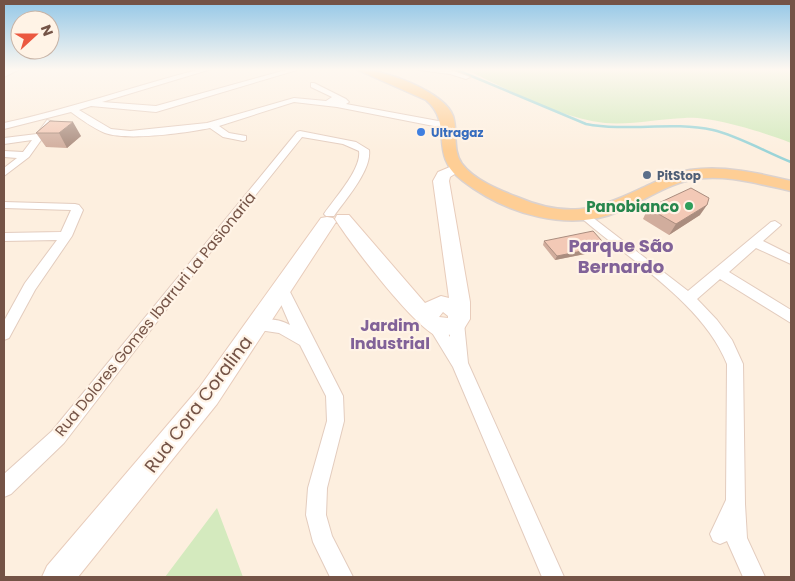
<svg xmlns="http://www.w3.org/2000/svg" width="795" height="581" font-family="Poppins,sans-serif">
<rect width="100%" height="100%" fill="#fdefdf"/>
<path fill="#d4eabe" d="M467,70h324v73c-25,-10 -79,-27 -106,-25 -27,1 -53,7 -80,5 -46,-5 -96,-33 -138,-53z
M217,508l26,69h-78z"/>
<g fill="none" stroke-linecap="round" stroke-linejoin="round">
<path stroke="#9ad4d8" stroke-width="2.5" d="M457,70l129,54c42,8 85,-3 127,6 23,5 55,23 78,32"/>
<g stroke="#e3ccbe" stroke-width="2">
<path id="street" d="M9,70h9l-14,7v-5z
M197,70h11l-106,32 54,4 130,-36h11l-141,42 -65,-6 -12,4 32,19 19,2 77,-8 87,-25 32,3 6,-4 -21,-10v-4h3l32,16 3,3 -3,2 103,19 4,3 -4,3 -112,-22 -43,-5 -75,24 10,7 17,3v4l-3,1 -20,-4 -13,-9c-24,5 -83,13 -105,5 -12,-5 -23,-13 -34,-21l-67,17v-6c65,-14 128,-36 193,-53z
M419,70h32l19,7 -4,2 -16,-5z
M47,120l7,2 -25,35 -25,19v-8l13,-10 -13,-1v-6l19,1 9,-12 -28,4v-6l33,-4z
M300,131l56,11 13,8c3,20 -24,50 -35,66h-8l-2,-2c10,-15 38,-45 35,-63l-16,-7 -41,-7 -76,95 -162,211 -53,51 -7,3v-23l48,-43 245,-299z
M4,202l71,2 4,1 4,5 -11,26 -37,54 -26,48 -5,2v-19l21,-38 32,-43 -53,1v-8l57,-1 10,-22 -67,-2z
M583,210l105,81 83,-69 4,-1 6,4 -18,16 28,14v9l-35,-16 -27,24 62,38v13l-71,-44 -23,20 20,21 15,20 11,24 2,140 2,34 18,39h-22l-16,-36 -7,3 -7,-3 -3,-7 16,-34 1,-136c-24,-61 -99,-105 -148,-148l-2,-2z
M281,283l7,5 55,108 1,25 -17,67 -1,27 6,21 21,41h-23l-17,-35 -7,-27 2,-27 19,-67 -1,-25 -26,-51 -21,-12 -27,-4 -2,-4 2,-4c11,-4 28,-2 38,4l-16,-37z
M457,317l5,2 2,4 4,40 96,214h-22l-89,-210 -25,-41 2,-4c11,-4 15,7 20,15v-14l2,-4z"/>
</g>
<g stroke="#e8ccbb" stroke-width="2">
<path id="secondary" d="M457,164l7,4 -14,9 -1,4 21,121v17l-8,13 -23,5c-24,-8 -88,-93 -104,-118l2,-4h12l76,88 16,-7 8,2 -16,-117 5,-9zM443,312l5,4v2l-9,-1z
M327,217l6,1 3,4 -119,182 -139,173h-36l5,-11 152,-178 122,-170z"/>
</g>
<g stroke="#dbd2cf" stroke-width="3">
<path id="primary" d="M358,70c24,-2 87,22 95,46 5,16 -1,34 9,48 12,16 37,26 55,33 49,21 77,14 123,-8 16,-7 32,-16 50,-19 33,-5 68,3 101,11v10c-32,-7 -68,-18 -101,-11 -24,5 -47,21 -70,31 -51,22 -114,3 -157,-30 -36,-26 -8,-57 -37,-81z"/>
</g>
<use href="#street" fill="#fff" fill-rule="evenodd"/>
<use href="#secondary" fill="#fff" fill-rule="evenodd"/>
<use href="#primary" fill="#fece95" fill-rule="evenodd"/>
</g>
<path fill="#d1ad9d" d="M50,121l31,15 -14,12 -21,-1 -10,-14z
M648,208l52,7 -31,20 -26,-16z
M544,241l57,4 -5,2 -1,5 -40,8 -12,-15z"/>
<path fill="#aa8d7f" d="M73,122l8,14 -14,12 -8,-15z
M707,205l-7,10 -31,20 7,-11z
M602,241l-1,4 -7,3h3l-2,4 -40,8 2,-4 37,-11z"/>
<path fill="#f3c9b6" stroke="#aa8d7f" d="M50,121l23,1 -14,11h-23z
M691,188l18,10 -2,7 -31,19 -28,-16z
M593,231l9,10 -8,4 3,3 -40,8 -13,-15z"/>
<linearGradient id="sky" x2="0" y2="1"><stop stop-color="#93c7e7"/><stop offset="0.46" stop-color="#fef8f1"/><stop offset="1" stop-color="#fef8f1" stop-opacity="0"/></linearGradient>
<rect width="795" height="151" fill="url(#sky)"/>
<circle fill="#3f7fe0" stroke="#fff3e6" stroke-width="2" cx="421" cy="132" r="5"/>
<circle fill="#5c6f8a" stroke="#fff3e6" stroke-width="2" cx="647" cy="175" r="5"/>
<circle fill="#2e9e5b" stroke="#fff3e6" stroke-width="2" cx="689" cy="206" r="5"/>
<g text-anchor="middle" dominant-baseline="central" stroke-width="4.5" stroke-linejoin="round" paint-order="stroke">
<g font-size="12" font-weight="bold" fill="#366cbe" stroke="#fff3e6" text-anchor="start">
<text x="431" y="132">Ultragaz</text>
</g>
<g font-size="12" font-weight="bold" fill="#4e5e75" stroke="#fff3e6" text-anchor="start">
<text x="657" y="175">PitStop</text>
</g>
<g font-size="15" font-weight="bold" fill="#27864d" stroke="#fff3e6" text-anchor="end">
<text x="679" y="206">Panobianco</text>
</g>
<g font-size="15" fill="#745346" stroke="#fff3e6">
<text transform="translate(155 314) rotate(-51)">Rua Dolores Gomes Ibarruri La Pasionaria</text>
</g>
<g font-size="16" font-weight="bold" fill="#816298" stroke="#fff3e6">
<text x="390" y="325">Jardim<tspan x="390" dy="18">Industrial</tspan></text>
</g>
<g font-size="18" font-weight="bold" fill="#816298" stroke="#fff3e6">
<text x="621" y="245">Parque São<tspan x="621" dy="21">Bernardo</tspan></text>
</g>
<g font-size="18" fill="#745346" stroke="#fff3e6">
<text transform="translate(198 404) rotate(-53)">Rua Cora Coralina</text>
</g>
</g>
<rect width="795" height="581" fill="none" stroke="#745346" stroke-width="10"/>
<g transform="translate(35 35) rotate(69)"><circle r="24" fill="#fff3e6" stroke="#c7b3a6"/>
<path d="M0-4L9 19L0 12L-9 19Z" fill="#eb5840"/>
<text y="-8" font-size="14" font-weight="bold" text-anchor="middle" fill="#745346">N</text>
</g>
</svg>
